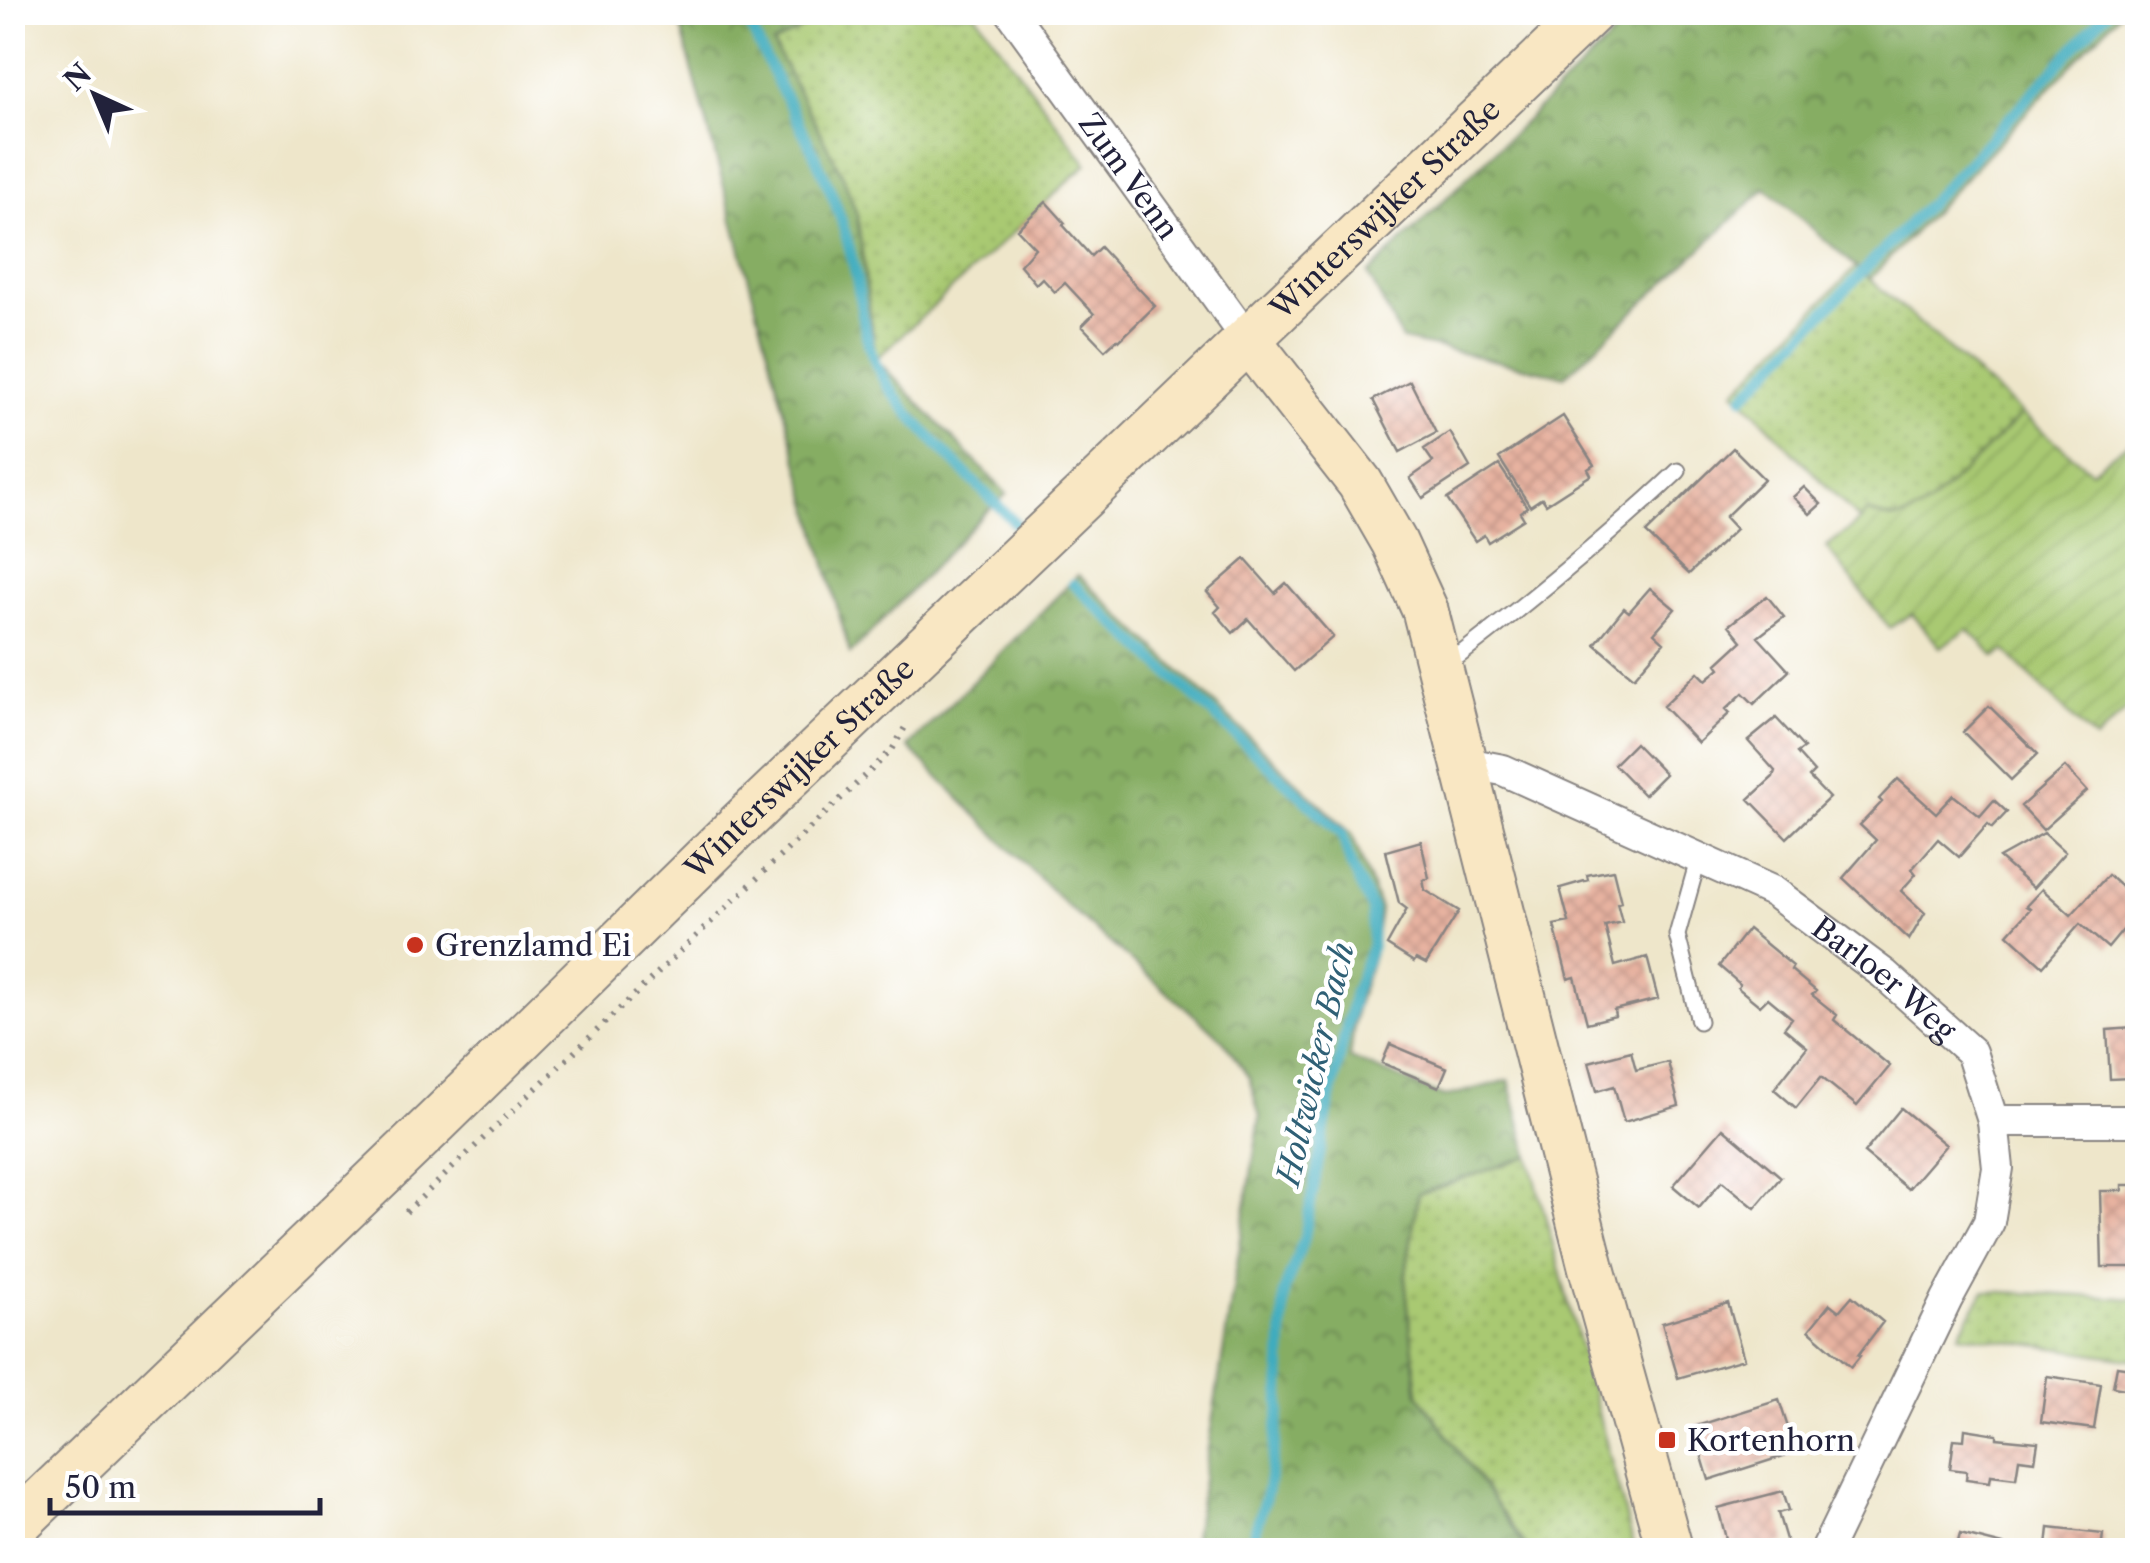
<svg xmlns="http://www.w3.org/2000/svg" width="2150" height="1563" font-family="'Libre Caslon Text',serif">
<defs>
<pattern id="grass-dots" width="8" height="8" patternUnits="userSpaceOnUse" patternTransform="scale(2.5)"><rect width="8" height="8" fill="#a9c972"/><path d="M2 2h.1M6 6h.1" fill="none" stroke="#91ac64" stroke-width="1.8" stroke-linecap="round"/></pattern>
<pattern id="forest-crowns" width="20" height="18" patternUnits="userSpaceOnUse" patternTransform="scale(2.5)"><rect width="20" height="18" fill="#86ad64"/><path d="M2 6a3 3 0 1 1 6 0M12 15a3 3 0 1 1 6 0" fill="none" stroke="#6d8c54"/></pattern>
<pattern id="garden-furrows" width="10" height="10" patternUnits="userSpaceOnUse" patternTransform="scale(2.5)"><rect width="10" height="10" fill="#a9c972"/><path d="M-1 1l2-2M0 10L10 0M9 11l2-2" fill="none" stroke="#91ac64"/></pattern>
<pattern id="building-cross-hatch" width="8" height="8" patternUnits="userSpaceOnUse" patternTransform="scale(2.5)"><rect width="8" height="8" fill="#e7b2a0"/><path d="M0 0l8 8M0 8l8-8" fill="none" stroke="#c6998b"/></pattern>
</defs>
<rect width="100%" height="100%" fill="#fff"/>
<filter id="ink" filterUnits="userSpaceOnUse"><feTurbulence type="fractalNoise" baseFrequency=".01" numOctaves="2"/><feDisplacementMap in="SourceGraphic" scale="20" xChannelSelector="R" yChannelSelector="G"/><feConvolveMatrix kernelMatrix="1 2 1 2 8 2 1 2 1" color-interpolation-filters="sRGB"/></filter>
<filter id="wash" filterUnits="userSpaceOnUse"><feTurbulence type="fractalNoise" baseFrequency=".0048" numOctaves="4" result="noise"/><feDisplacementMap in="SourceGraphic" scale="40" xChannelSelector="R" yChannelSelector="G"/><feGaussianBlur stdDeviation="2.25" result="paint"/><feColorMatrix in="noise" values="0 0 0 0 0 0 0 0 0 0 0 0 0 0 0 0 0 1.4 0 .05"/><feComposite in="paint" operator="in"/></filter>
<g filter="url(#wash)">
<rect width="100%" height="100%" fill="#eee6ca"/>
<path fill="url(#grass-dots)" stroke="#667656" stroke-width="2.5" d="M832,13h143l112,151 -211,195 -19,-144 -14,-39 -70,-132z
M1856,267l166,147 -93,91c-23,16 -36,18 -62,6l-7,10 -125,-130z
M1529,1156l106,394h-107l-110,-156 -13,-114 13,-86z
M1984,1291l153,8v61l-178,-26z"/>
<path fill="url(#forest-crowns)" stroke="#546850" stroke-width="2.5" d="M677,13h155l-59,31 70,132 14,39 19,144 131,135 -22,19 -135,141z
M1637,13v-1l483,1 -250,266 -104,-91 -201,188 -163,-36 -34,-66z
M1078,575l274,259 28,75 -7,47 -17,52 -6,50 94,39 65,-17 20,76 -111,38 -13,86 13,114 110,156h-336l68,-433 -11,-39 -27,-39 -156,-134 -158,-158z"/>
<path fill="url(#garden-furrows)" stroke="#667656" stroke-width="2.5" d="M2022,414l69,57 42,-32 4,4v257l-42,40 -90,-89 -10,6 -27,-28 -28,18 -28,-33 -22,14 -64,-81 34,-26 7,-10c26,12 38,10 62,-6z"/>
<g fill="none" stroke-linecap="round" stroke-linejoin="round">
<path stroke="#3facbe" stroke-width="11" d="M744,12c29,70 73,135 97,207 4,14 9,29 12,44 11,44 8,83 35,123 36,51 86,94 129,139
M1743,397l232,-242 132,-143
M1073,584l269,250 10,35 20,40v36l-18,48 -26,117 -24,129 -20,52 -4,119 -13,82 -18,58"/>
</g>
<g id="blocks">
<path fill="url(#building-cross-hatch)" d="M1046,202l19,21 -2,2 28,31 9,-9 55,59 -36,35 -2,-2 -12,11 -23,-24 12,-12 -29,-31 -10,9 -13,-14 -6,6 -16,-19 15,-17 -18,-19z
M1410,381l26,52 -36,19 -27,-52z
M1563,416l31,49 -6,4 3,6 -45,29 -4,-6 -12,8 -31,-48z
M1450,432l20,35 -47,31 -13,-20 23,-16 -9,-13z
M1733,448l31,31 -39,38 11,12 -47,45 -43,-41z
M1499,465l28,42 -7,5 4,7 -36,23 -4,-7 -9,6 -28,-42z
M1804,487l17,17 -11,10 -17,-17z
M1245,559l30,34 11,-10 47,54 -39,34 -46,-52 -15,14 -18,-21 5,-5 -13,-15z
M1650,588l25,21 -21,24 10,9 -30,35 -39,-33 29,-36 5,4z
M1767,596l17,21 -26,20 31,34 -35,33 -11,-11 -17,16 4,4 -32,30 -35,-37 35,-34 8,8 14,-12 -3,-4 25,-23 -13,-16z
M1989,706l49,48 -27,26 -48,-48z
M1776,718l28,30 -7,5 17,19 -5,5 20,21 -42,40 -38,-39 24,-22 2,-6 -27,-30z
M1635,743l30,31 -21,21 -30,-31z
M2065,767l22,24 -44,39 -22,-24z
M1898,779l38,34 17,-18 27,21 14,-16 13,12 -15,16 -4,-4 -29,33 -21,-18 -26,30 4,5 -15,17 24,22 -16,27 -66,-62 33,-38 -16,-15 22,-23 -3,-3z
M2044,833l21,19 -32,36 -34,-30z
M1421,841l8,37 -6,2 2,10 34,21 -33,53 -10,-5 -2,3 -27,-17 20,-36 -8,-6 -13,-52z
M1613,870l8,32 -4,1 5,19 -17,4 10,40 32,-9 11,42 -44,11 1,6 -28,7 -12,-46 -7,2 -14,-54 15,-3 -9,-34 28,-8 -1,-5z
M2108,875l30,27v34l-4,4 -11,-10 -15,18 -28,-24 -37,42 -35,-32 22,-25 -4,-3 16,-17 29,26z
M1748,929l45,37 -2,4 25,21 -4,4 25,20 -3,5 56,46 -33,40 -36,-29 -25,31 -22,-19 33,-42 -23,-19 8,-10 -24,-20 -8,8 -22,-18 2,-4 -21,-18z
M2133,1028v5h5v52l-8,1v-8l-20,1 -3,-49z
M1390,1044l57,24 -8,19 -57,-24z
M1631,1051l5,19 32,-8 11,44 -55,16 -10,-36 -17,5 -8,-29z
M1901,1108l45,37 -38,44 -44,-36z
M1723,1128l58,49 -26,31 -33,-27 -23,27 -26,-22z
M2122,1185h16v82h-36l-2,-76h22z
M1852,1296l31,26 -25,33 2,1 -9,11 -42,-37 21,-26 9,7z
M1728,1303l16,56 -66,19 -16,-55z
M2117,1366l21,3v22l-25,-4z
M2047,1376l54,8 -7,45 -53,-7z
M1779,1400l17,52 -87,28 -16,-53z
M1965,1429l32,5v4l41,4 -3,19 -16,-2 -3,19 -25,-3 -1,7 -24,-3 1,-8 -17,-2 4,-30 10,1z
M1783,1491l6,19 -11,3 9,30 -27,7h-31l-11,-42z
M2049,1528l54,6 -2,16 -54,-4z
M1960,1534l59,15v1h-63z"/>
</g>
</g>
<g filter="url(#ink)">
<use href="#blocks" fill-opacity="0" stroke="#888482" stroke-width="2.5"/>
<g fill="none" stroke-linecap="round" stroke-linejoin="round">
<g stroke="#888482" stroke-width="19">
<path id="lane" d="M1444,667c81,-62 160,-126 234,-196
M1699,857l-22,78 22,86"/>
</g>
<g stroke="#888482" stroke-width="34">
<g id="street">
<path id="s1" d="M1011,12l237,328"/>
<path id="s2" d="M1466,763l37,7 271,122 110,82 87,78 22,69 5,47 -9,54 -42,77 -121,251"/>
<path d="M1993,1121h145"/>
</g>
</g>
<g stroke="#888482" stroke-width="49">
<g id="secondary">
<path d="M1248,340l112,143 34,59 31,68 166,656 79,284"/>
<path id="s3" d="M12,1529l425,-408 302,-296 852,-813"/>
</g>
</g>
<path stroke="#888482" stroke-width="6" stroke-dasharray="2.5 8" stroke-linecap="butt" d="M406,1212l486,-462 16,-28"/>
<use href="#lane" stroke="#fff" stroke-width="15"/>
<use href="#street" stroke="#fff" stroke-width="30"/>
<use href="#secondary" stroke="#f9e7c3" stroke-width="45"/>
</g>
</g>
<g fill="#c8321e" stroke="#fff" stroke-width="4">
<circle cx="415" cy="945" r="10"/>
<rect x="1657" y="1430" width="20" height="20" rx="5"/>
</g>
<g text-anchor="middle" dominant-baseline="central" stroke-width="9" stroke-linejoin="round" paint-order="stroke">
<g font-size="30" fill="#22223b" stroke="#fff">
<text stroke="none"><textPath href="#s1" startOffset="202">Zum Venn</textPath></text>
<text stroke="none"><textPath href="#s3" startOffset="1905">Winterswijker Straße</textPath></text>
<text stroke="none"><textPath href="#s3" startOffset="1095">Winterswijker Straße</textPath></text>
<text stroke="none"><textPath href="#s2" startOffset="475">Barloer Weg</textPath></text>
</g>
<g font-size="30" fill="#22223b" stroke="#fff" text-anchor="start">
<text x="435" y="945">Grenzlamd Ei</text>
<text x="1687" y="1440">Kortenhorn</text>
</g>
<g font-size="32" font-style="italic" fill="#2f6076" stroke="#fff">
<text transform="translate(1315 1064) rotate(-77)">Holtwicker Bach</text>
</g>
</g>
<rect width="2150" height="1563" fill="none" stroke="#fff" stroke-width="50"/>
<g transform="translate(95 95) rotate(316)" stroke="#ffffff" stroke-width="8" paint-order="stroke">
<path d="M0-8L18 38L0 25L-18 38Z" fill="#22223b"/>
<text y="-15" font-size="28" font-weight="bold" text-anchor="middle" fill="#22223b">N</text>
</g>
<path d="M50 1498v15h270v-15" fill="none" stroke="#22223b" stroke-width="5"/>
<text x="65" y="1498" font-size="30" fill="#22223b" stroke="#ffffff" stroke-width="8" paint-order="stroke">50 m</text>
</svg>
